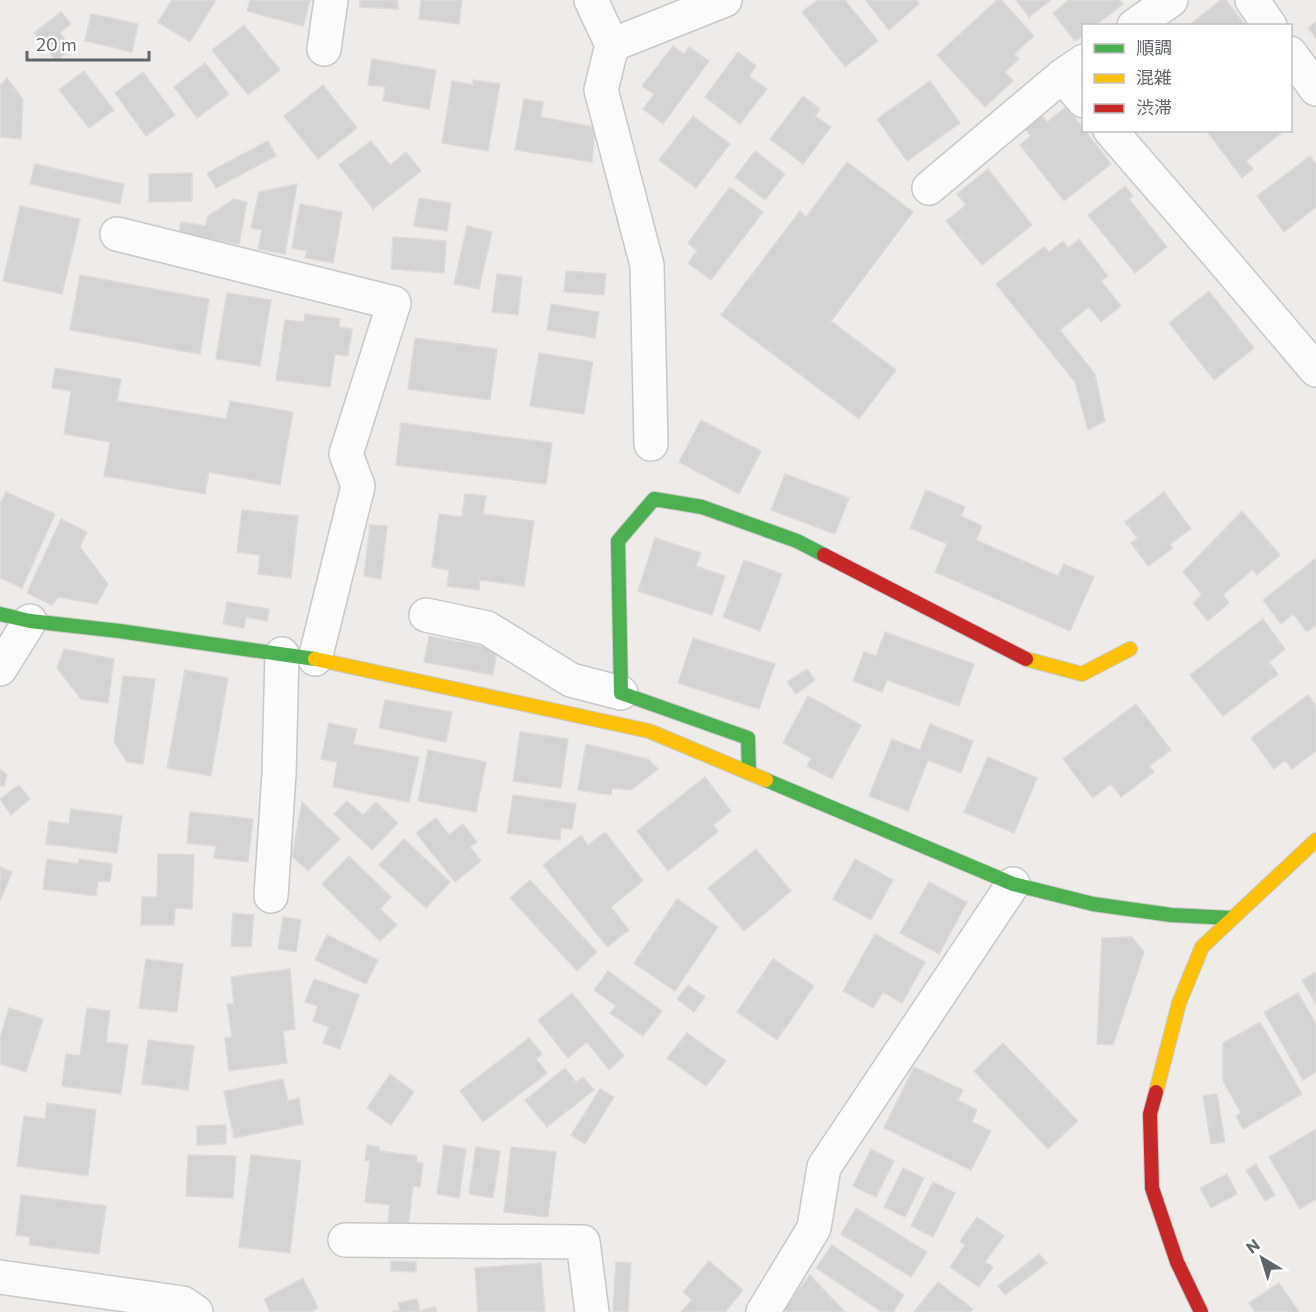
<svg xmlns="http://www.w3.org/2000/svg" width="1316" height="1312" font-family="Commissioner,'Noto Sans JP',sans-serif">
<rect width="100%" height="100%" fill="#eeebe9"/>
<path fill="#d4d2d2" stroke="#dedad8" stroke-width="1.5" d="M172,0h44l-26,42 -32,-20z
M250,0h60l-7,26 -56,-15z
M360,0h38v9l-38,-2z
M421,0h41l-3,24 -40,-5z
M818,0h27l33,41 -33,26 -43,-55z
M865,0h51l3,4 -30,26z
M997,0h4l33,36 -20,18 5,5 -14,13 8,9 -28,26 -48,-52z
M1016,0h35l-22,17z
M1069,0h50l4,4 -28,22h-11v9l-9,6 -22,-28z
M1221,0h5l20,26h-58z
M61,12l10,12 -11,9 12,16 -16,12 -22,-28z
M91,14l47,10 -6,28 -47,-11z
M1316,22v16l-8,-10z
M244,25l36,45 -32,25 -36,-45z
M673,46l11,8 5,-7 20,14 -46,63 -20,-15 11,-15 -12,-8z
M738,52l18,14 -7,10 18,13 -27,35 -35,-27z
M372,59l64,11 -7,39 -46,-8 2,-14 -17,-2z
M205,63l24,31 -32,24 -23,-31z
M84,71l30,39 -25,18 -30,-38z
M143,72l32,43 -29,21 -31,-43z
M7,78l16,21 -2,40 -21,-2v-51z
M473,80l27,4 -12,67 -46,-8 10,-62 21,4z
M930,81l30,42 -53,38 -30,-42z
M323,85l34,43 -39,31 -34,-43z
M803,96l17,13 -5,7 16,11 -28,37 -33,-25z
M524,99l19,3 -2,15 54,10 -3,35 -77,-12z
M1066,107l45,57 -47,37 -44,-56 11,-9 -7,-9 17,-13 6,8z
M693,116l37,28 -34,44 -37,-28z
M1206,130h79l-39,31 7,8 -11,9z
M268,141l8,15 -60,32 -9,-15z
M371,141l19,24 16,-13 15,19 -48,38 -34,-44z
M755,151l30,23 -20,26 -30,-23z
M1310,156l6,8v43l-32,25 -27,-36z
M847,162l66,50 -82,109 65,49 -37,49 -138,-104 79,-104 6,6z
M35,164l89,20 -4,20 -90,-20z
M988,169l44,56 -50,40 -36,-44 20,-16 -9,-11z
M192,173v28l-43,1v-28z
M297,184l-12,70 -27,-5 4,-19 -11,-2 8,-36z
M1125,186l8,10 -4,3 38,48 -32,26 -47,-58z
M730,187l33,25 -52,68 -23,-17 9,-12 -9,-8z
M419,198l32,5 -4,28 -33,-5z
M234,199l13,3 -8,42 -60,-11 2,-11 25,4 2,-10z
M300,204l42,8 -9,51 -28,-5 2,-7 -15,-3z
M20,206l60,13 -18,75 -59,-13z
M467,226l25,6 -13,57 -25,-5z
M393,237l53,4 -2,32 -53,-4z
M1079,239l29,37 -7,5 20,25 -20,16 -12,-15 -29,23 35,44 10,47 -17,9 -13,-48 -79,-98 48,-37 5,5 14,-11 5,7z
M566,271l40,3 -2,21 -40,-3z
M497,274l25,3 -4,38 -26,-3z
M80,275l129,24 -9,55 -130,-24z
M1209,291l45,57 -40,32 -45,-57z
M227,293l44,7 -11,66 -44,-7z
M551,304l48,8 -4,26 -48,-8z
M305,314l35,5 -1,8 13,2 -4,27 -13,-2 -5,33 -54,-7 9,-60 19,2z
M415,338l82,11 -7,51 -82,-11z
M539,353l54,9 -9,52 -54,-8z
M55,368l66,11 -4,22 109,18 4,-18 63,11 -13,73 -71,-13 -4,22 -101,-18 6,-34 -46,-8 7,-43 -19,-3z
M701,420l60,31 -22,43 -60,-32z
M401,423l151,20 -6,41 -150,-19z
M785,474l64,24 -14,36 -64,-24z
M926,490l39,17 -4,9 21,10 -6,14 82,36 6,-12 30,13 -24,54 -135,-59 12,-28 -37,-16z
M6,492l49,22 -33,74 -22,-10v-74z
M1164,492l27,37 -21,15 3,4 -25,18 -17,-23 7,-4 -13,-17z
M465,494l21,2 -3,18 51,7 -10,65 -44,-6 -1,10 -32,-4 2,-16 -17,-3 7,-53 23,3z
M242,510l56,6 -7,62 -33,-4 2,-19 -23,-3z
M1242,511l38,44 -23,20 -5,-5 -29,25 6,8 -21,18 -15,-18 9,-8 -19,-23z
M61,519l26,13 -7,15 28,37 -11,20 -39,-7 -6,8 -25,-12z
M370,525l17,1 -6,53 -17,-3z
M655,538l46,15 -5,13 29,10 -13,39 -74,-24z
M1315,559l1,2v64l-9,7 -14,-18 -12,10 -18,-24z
M744,560l38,14 -22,57 -37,-14z
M227,602l42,7 -2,12 -21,-4 -2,11 -21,-4z
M1263,619l22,30 -16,13 9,12 -55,42 -33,-41z
M885,632l89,32 -15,42 -72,-26 -5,12 -29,-11 11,-29 12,4z
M429,636l68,13 -4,26 -69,-13z
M693,638l82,26 -16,45 -81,-26z
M64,649l50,10 -6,44 -27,-4 -24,-31z
M807,669l8,11 -19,14 -9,-12z
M185,670l43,8 -17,98 -44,-8z
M123,676l32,3 -12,85 -16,-2 -13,-20z
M1308,695l8,11v45l-24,18 -7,-9 -11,9 -23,-31z
M808,696l53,29 -29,54 -25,-13 4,-8 -28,-15z
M385,700l67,12 -6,30 -67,-14z
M1136,704l35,46 -22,16 5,6 -33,25 -10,-13 -18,14 -30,-39z
M329,723l28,6 -4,15 66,13 -10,45 -76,-15 4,-25 -16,-3z
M930,724l43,17 -12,32 -33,-13 -20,51 -39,-15 23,-57 28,11z
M520,732l48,7 -7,49 -48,-7z
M586,744l62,15 10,10 -27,21 -19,-2 -1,7 -33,-5z
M428,750l58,12 -10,50 -58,-11z
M988,757l49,21 -23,55 -50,-21z
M0,769l7,6 -3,11 -4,-1z
M705,777l26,34 -18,14 5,7 -50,39 -31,-40z
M19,785l11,14 -19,16 -11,-16z
M513,795l63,9 -4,25 -11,-1 -1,12 -53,-7z
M347,801l16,14 13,-13 22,21 -26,27 -38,-36z
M302,802l38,37 -32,32 -16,-15z
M71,809l51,7 -5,37 -71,-9 3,-23 20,3z
M190,812l63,7 -5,43 -34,-4 2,-12 -29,-3z
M436,818l13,17 14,-11 14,18 -7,5 11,14 -26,21 -39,-49z
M605,832l38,49 -32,26 18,23 -22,17 -64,-82 38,-30 7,10z
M404,839l46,43 -24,26 -47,-43z
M756,849l35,42 -47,40 -36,-43z
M158,854l36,1 -2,54 -17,-1 -1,17h-33l1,-28h15z
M349,856l42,41 -11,12 17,16 -17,16 -58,-57z
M47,859l31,5 1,-5 33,5 -2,18 -12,-1 -2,15 -53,-7z
M855,859l38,21 -22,40 -38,-21z
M0,867l12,5 -12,29z
M530,880l67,72 -20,19 -67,-73z
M929,882l38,20 -28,52 -39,-21z
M677,899l41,28 -43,64 -41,-28z
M233,913l21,2 -3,32 -20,-1z
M283,917l18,3 -5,32 -18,-3z
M875,934l50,28 -23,41 -19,-11 -10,16 -30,-17z
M327,935l51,25 -12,24 -51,-24z
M1132,937l12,15 -31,93 -16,-1 5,-106z
M146,959l37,5 -6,48 -38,-4z
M773,959l41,27 -37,54 -40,-28z
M290,969l5,60 -12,2 4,32 -58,8 -4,-33 7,-1 -5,-33h7l-3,-27z
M608,971l54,40 -19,25 -33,-23 6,-7 -22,-16z
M1316,972v32l-14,-24z
M314,979l45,16 -19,54 -17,-6 6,-16 -16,-6 5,-15 -13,-4z
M688,985l17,12 -11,15 -17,-13z
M572,993l52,63 -15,14 -22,-28 -19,16 -30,-38z
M1298,993l18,31v48l-13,8 -39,-68z
M9,1008l34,11 -17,53 -26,-8v-26z
M87,1008l23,3 -4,31 22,3 -7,49 -59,-8 4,-32 14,2z
M1260,1022l42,72 -59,35 -7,-13 5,-3 -18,-32v-38z
M687,1033l39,28 -20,25 -39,-28z
M529,1038l13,16 -6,5 11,14 -64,49 -23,-31z
M148,1040l46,6 -6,44 -46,-6z
M1003,1043l75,78 -30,28 -74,-78z
M914,1067l49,23 -5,10 19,10 -5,12 19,9 -20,39 -87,-42z
M565,1068l11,14 7,-5 11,13 -47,37 -22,-27z
M390,1074l24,18 -23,33 -24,-17z
M283,1079l5,22 11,-3 4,26 -69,14 -10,-47z
M600,1089l14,8 -29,47 -14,-9z
M1217,1094l8,48 -14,2 -8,-48z
M47,1103l49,7 -8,66 -71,-10 7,-50 21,3z
M226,1125v19l-29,1v-19z
M1316,1129v70l-16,10 -31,-52z
M367,1145l12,2v4l38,5v6l6,1 -3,24 -7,-1 -5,41 -20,-3 2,-19 -25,-3 5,-41h-5z
M444,1145l22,4 -7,49 -22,-4z
M476,1147l24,4 -7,47 -24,-4z
M511,1147l45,5 -8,65 -44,-5z
M871,1149l23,12 -18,36 -23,-11z
M188,1155l48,1 -3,42 -47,-2z
M251,1155l50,6 -11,92 -51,-6z
M1256,1164l19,31 -10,6 -19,-31z
M903,1168l21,10 -19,39 -21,-10z
M1227,1174l10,20 -26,14 -11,-20z
M933,1182l22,11 -22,44 -22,-11z
M21,1195l85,11 -7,48 -70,-9 1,-8 -14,-2z
M856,1208l71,44 -16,25 -70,-43z
M977,1217l27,19 -19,26 8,5 -14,20 -29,-20 15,-22 -5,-4z
M832,1245l72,50 -11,17h-11l-66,-44z
M1039,1254l8,9 -42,32 -7,-9z
M391,1261l25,1v10l-25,-1z
M709,1261l34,29 -18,22h-44l11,-12 -9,-8z
M616,1262l15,1 -3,49 -15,-1z
M541,1263l4,49h-67l-3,-44z
M810,1275l35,37h-58l-3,-3z
M303,1278l15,30 -7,4h-41l-6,-13z
M938,1282l35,27 -3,3h-56z
M1279,1283l20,29h-44l-6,-9z
M417,1299l3,12 15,-4 2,5h-46l9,-2 -2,-7z"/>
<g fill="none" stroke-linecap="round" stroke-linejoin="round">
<g stroke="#c7c8c8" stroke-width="36">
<path id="street" d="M591,0l21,45 -11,45 46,175 4,179
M1252,0l18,26
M1134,26l37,-26
M612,45l113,-45
M324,49l7,-49
M1290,53l26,36
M1062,76l22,25
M1110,130l110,127 96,113
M929,188l133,-112 22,-15
M117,234l277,69 -48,151 12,32 -43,173
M426,615l61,13 84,52 50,13
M0,669l30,-48
M271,896l8,-122 3,-120
M345,1240l238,2 9,70
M0,1277l183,26 13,9
M763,1312l51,-84 10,-61 189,-283"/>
</g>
<g stroke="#cac9c9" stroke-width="16">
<path id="fast" d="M0,614l30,7 89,10 196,28
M749,773l-1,-35 -127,-45 -3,-152 36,-42 48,8 95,34 27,14
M766,780l247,104 80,20 78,11 60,3"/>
</g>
<g stroke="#cac9c9" stroke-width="16">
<path id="slow" d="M315,659l334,72 117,49
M1026,659l56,15 48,-25
M1156,1092l23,-89 23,-56 114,-107"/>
</g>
<g stroke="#cac9c9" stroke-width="16">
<path id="jam" d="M824,555l202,104
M1156,1092l-6,22 2,74 25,74 24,50"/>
</g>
<use href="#street" stroke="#fcfcfc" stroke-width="33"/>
<use href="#fast" stroke="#4caf50" stroke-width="14"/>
<use href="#slow" stroke="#ffc107" stroke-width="14"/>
<use href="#jam" stroke="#c62828" stroke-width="14"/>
</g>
<rect x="1082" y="24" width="210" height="108" fill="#ffffff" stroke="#bfc1c2" stroke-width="1.5"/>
<rect x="1094" y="44" width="30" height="9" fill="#4caf50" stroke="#bfc1c2" stroke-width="1.5"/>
<text x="1136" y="54" font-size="18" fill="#5e6467">順調</text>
<rect x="1094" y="74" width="30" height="9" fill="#ffc107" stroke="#bfc1c2" stroke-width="1.5"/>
<text x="1136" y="84" font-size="18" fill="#5e6467">混雑</text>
<rect x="1094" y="104" width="30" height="9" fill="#c62828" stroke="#bfc1c2" stroke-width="1.5"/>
<text x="1136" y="114" font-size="18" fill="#5e6467">渋滞</text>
<g transform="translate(1262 1258) rotate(322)" stroke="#ffffff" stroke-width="4.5" paint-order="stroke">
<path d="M0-4.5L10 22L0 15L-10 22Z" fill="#5e6467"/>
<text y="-9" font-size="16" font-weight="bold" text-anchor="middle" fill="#5e6467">N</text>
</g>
<path d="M27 51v9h122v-9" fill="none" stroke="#5e6467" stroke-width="3"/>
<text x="36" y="51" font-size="18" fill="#5e6467" stroke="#ffffff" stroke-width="4.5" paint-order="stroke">20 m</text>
</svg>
